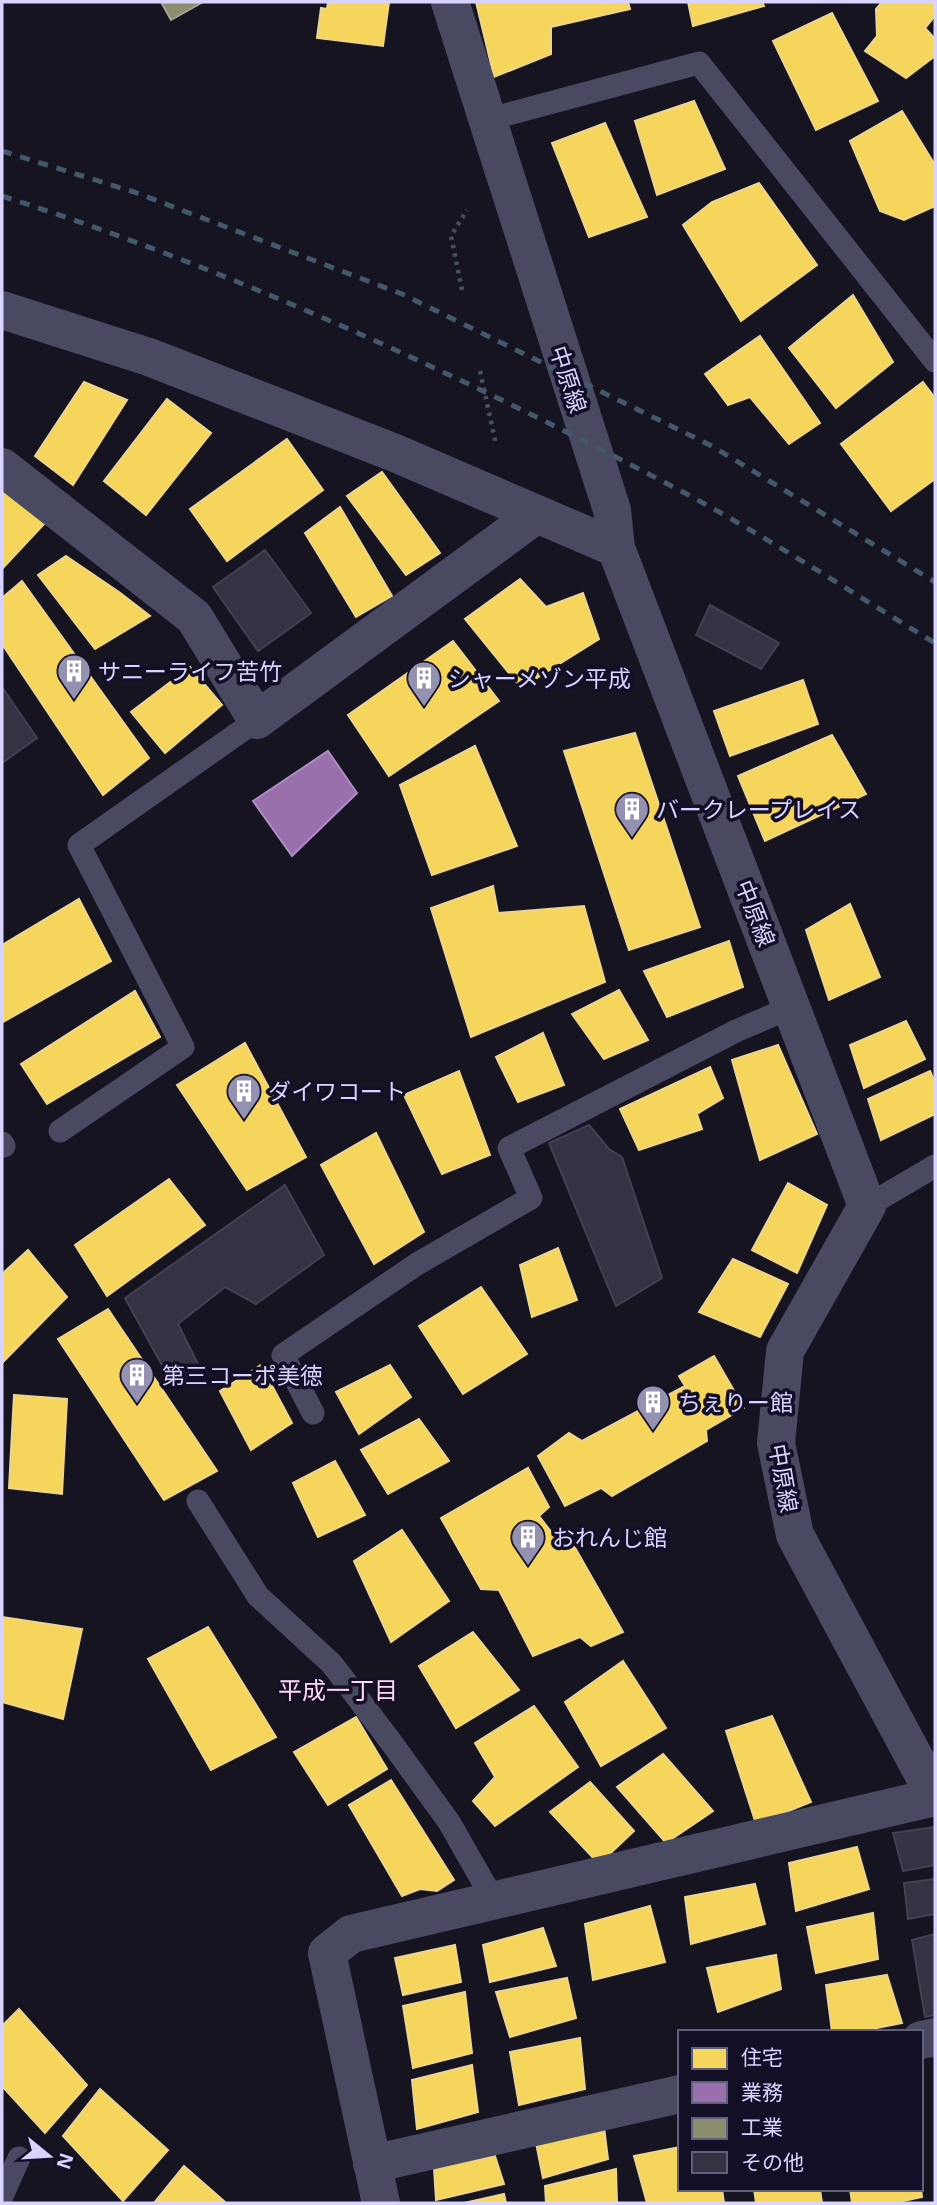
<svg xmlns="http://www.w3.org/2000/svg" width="937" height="2205" font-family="'Open Sans','Noto Sans JP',sans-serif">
<rect width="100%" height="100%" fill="#161421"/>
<path fill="#f6d55c" stroke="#edd58d" stroke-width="2" d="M328,2h61l-6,44 -66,-8 4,-30 6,1z
M476,2h152l2,7 -79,18v27l-57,23z
M688,2h74l2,4 -71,20z
M882,2h53v14l-10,12 10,11v17l-29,22 -41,-27 12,-15 -1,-27z
M832,13l46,88 -62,29 -43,-89z
M694,101l31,68 -68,26 -22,-74z
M902,111l33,54v41l-31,14 -24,-9 -30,-70z
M605,123l42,94 -58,20 -37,-94z
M759,183l58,82 -76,56 -58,-96 29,-23z
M853,295l40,67 -57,46 -47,-60z
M760,336l60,87 -31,21 -39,-47 -22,8 -23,-31z
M84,382l43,18 -54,85 -38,-29z
M923,382l12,16v81l-44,32 -50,-67z
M167,399l44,34 -65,82 -42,-34z
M287,439l36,51 -96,71 -37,-52z
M382,472l58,81 -34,22 -59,-79z
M8,485l37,38 -43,46v-77z
M340,507l52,89 -36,21 -51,-84z
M66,556l53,36 31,24 -55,33 -57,-74z
M520,579l26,28 37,-14 16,46 -78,49 -56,-69z
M22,581l127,177 -46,37 -101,-151v-46z
M453,641l46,60 -110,75 -41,-61z
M190,667l32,38 -57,48 -34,-41z
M803,680l15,44 -88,32 -16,-45z
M635,733l65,194 -71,23 -65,-199z
M832,735l34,59 -101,47 -27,-65z
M475,746l42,100 -85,29 -32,-90z
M493,886l5,27 86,-7 21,76 -134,55 -40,-129z
M79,899l32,62 -108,61 -1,-77z
M850,904l30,73 -51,23 -23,-70z
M729,941l14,46 -76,30 -23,-46z
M619,990l29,50 -44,19 -32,-45z
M135,991l25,46 -113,67 -26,-40z
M906,1021l19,38 -61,29 -14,-43z
M543,1033l21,52 -46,17 -22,-45z
M245,1043l61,114 -59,33 -70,-105z
M778,1045l39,89 -57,26 -28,-100z
M710,1067l13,31 -26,16 5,15 -63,21 -19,-41z
M459,1071l31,84 -48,19 -38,-79z
M930,1071l5,12v31l-54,26 -13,-41z
M376,1133l48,99 -50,32 -53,-99z
M169,1179l36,46 -98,71 -32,-51z
M788,1183l39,22 -30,68 -45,-23z
M558,1248l19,52 -45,17 -12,-52z
M28,1250l39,47 -65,66v-89z
M733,1259l55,25 -28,53 -61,-25z
M481,1287l46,67 -64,40 -44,-68z
M108,1309l109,162 -53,29 -106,-161z
M714,1356l30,52 -38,22 1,11 -95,55 -11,-8 -36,18 -27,-50 31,-23 13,8 103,-55 -6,-10z
M261,1365l31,58 -41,27 -31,-59z
M390,1365l21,32 -52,37 -23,-42z
M14,1395l53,4 -5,95 -53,-6z
M419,1419l30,42 -61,33 -27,-44z
M335,1461l30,54 -47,22 -25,-54z
M528,1468l21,39 -10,9 23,30 11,-2 50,88 -32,14 -11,-9 -47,19 -34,-66 -18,-1 -40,-71z
M402,1530l47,71 -58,41 -37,-81z
M2,1617l80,12 -19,90 -61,-17z
M208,1627l68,110 -65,33 -63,-111z
M473,1632l46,58 -63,38 -37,-62z
M623,1661l43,67 -65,38 -36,-64z
M534,1706l44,61 -83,59 -22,-25 22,-24 -20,-34z
M772,1716l39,86 -55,22 -30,-93z
M356,1717l31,52 -59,36 -34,-53z
M663,1754l50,57 -47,32 -49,-56z
M391,1780l63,100 -17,11 -17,-2 -18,7 -53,-91z
M590,1782l44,49 -35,33 -49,-52z
M857,1847l12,42 -73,22 -7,-48z
M755,1884l10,40 -74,20 -6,-47z
M650,1906l15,56 -72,18 -8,-56z
M873,1913l5,46 -62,14 -9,-46z
M543,1928l13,38 -66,16 -7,-37z
M455,1945l6,37 -58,13 -8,-37z
M776,1955l5,34 -63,23 -11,-44z
M887,1975l15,48 -45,9h-25l-6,-47z
M567,1978l9,40 -66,19 -14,-45z
M465,1992l7,61 -59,15 -10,-62z
M19,2009l68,76 -42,48 -43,-47v-60z
M580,2038l5,51 -66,16 -9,-53z
M472,2065l6,47 -61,17 -5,-49z
M100,2089l68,61 -45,51 -60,-65z
M604,2127l4,32 -65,19 -7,-35z
M680,2147v42h42l2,14h-77l-13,-47z
M495,2156l9,28 -68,16 -2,-32z
M184,2166l41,36v1h-71z
M616,2169l1,34h-71l-1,-17z
M754,2189h66l2,14h-66z
M850,2189h71l1,8 -28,6h-42z
M504,2194l2,9h-42z"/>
<path fill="#9970ab" stroke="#ac8ec4" stroke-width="2" d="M328,751l29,42 -65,63 -39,-55z"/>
<path fill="#8c8c6e" stroke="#a3a29a" stroke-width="2" d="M161,2h42l-32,18z"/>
<path fill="#343243" stroke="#433f54" stroke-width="2" d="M265,550l46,63 -53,38 -45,-64z
M710,605l69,38 -18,26 -65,-34z
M2,687l35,51 -35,25z
M589,1125l20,24 13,8 40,121 -46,28 -67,-163z
M285,1185l39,70 -68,49 -31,-17 -47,37 22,44 -31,10 -44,-80z
M935,1827v38l-32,6 -10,-38z
M935,1879v35l-27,5 -4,-36z
M935,1934v81l-10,2 -13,-77z"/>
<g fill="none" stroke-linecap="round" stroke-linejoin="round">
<path stroke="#44505f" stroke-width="4.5" stroke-dasharray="3.5 5" stroke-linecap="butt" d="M462,290l-11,-54 16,-26
M480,371l16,74"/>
<path stroke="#4a4962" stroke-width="23" d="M486,120l213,-57 236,298
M60,1131l123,-84 -104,-202 178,-125
M2,1143l2,3
M867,1206l68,-40
M313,1413l-30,-58 134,-91 114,-66 -22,-50 227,-117 56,-24
M198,1501l60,95 74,68 59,78 58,80 45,79
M2,2196l17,-38"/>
<path stroke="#4a4962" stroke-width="38" d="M450,2l162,508 4,38 251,658 -82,145 -9,92 19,92 140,261
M2,310l147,47 246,96 221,95
M2,467l192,150 63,103 280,-206
M921,2040l14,-3
M372,2164l308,-70
M381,2203l-54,-250 24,-19 584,-137"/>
<path stroke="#43596b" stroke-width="5" stroke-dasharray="10 9" stroke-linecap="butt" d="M2,151l132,41 268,102 310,152 223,136
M2,196c234,75 461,180 679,295 86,46 170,101 254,152"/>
</g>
<defs>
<g id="building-pin" transform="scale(1.75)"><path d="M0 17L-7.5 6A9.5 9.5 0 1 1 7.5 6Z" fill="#9591b1" stroke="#130f26"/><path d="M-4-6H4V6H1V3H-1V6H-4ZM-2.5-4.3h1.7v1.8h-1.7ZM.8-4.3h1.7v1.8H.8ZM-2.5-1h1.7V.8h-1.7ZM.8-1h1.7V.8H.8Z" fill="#fff"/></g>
</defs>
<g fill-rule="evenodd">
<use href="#building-pin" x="74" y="671"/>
<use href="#building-pin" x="424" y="678"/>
<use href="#building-pin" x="632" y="809"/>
<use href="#building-pin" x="244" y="1091"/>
<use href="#building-pin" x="137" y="1375"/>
<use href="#building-pin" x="653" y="1402"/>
<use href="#building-pin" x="528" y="1537"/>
</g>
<g text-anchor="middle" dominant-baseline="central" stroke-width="7" stroke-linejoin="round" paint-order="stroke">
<g font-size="23" fill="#d9d4ff" stroke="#130f26">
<text transform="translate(569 379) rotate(72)">中原線</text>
<text transform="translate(756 913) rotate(69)">中原線</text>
<text transform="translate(784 1478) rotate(80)">中原線</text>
</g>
<g font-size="23" fill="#d9d4ff" stroke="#130f26" text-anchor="start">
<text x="98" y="671">サニーライフ苦竹</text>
<text x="448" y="678">シャーメゾン平成</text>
<text x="656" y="809">バークレープレイス</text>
<text x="268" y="1091">ダイワコート</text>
<text x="162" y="1375">第三コーポ美徳</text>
<text x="678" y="1402">ちぇりー館</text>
<text x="552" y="1537">おれんじ館</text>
</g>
<g font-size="24" fill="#ffd6f0" stroke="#130f26">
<text x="338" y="1689">平成一丁目</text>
</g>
</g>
<rect width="937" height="2205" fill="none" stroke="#d9d4ff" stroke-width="7"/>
<rect x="678" y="2030" width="245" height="161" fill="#130f26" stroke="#625e7d" stroke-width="2"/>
<rect x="692" y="2048" width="35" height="21" fill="#f6d55c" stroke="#625e7d" stroke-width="2"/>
<text x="741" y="2065" font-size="21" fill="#d9d4ff">住宅</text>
<rect x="692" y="2082" width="35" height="21" fill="#9970ab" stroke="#625e7d" stroke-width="2"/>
<text x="741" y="2100" font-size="21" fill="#d9d4ff">業務</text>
<rect x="692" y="2118" width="35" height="21" fill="#8c8c6e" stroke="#625e7d" stroke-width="2"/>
<text x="741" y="2135" font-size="21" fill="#d9d4ff">工業</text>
<rect x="692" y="2152" width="35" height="21" fill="#343243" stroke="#625e7d" stroke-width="2"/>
<text x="741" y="2170" font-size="21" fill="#d9d4ff">その他</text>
<g transform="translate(49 2156) rotate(108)" stroke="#130f26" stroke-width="5" paint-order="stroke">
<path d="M0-5L12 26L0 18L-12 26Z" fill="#d9d4ff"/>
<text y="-10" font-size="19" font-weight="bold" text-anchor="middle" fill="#d9d4ff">N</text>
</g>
</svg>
